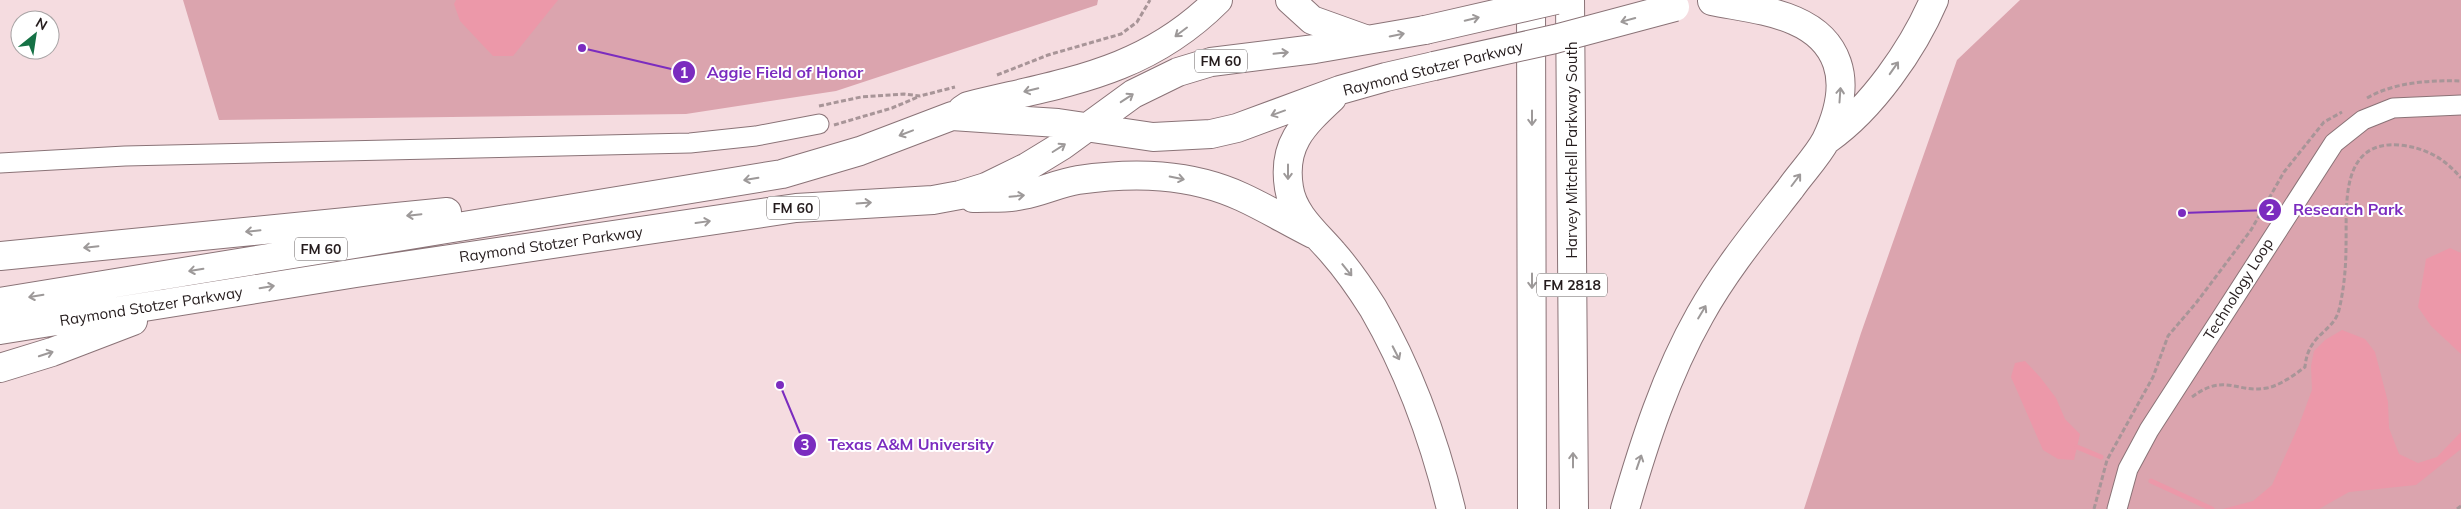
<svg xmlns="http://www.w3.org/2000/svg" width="2461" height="509" font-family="Mulish,sans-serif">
<rect width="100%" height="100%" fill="#f5dce0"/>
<path fill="#dba4ae" d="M183,0h915l-1,5 -261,86 -150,23 -467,6z
M2020,0h441v509h-657l57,-176 96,-273z"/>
<path fill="#ec98a9" d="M456,0h102l-45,56h-20l-33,-35 -6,-17z
M2450,248l11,5v101l-30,-28 -13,-19 8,-48z
M2342,330l23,9 10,13 13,50 1,26 10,26 19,9 19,-6 24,-25v17l-45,36 -67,7 -30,17h-96l30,-8 19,-16 27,-60 13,-35 -1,-24 3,-15 11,-11z
M2025,361l15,16 16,21 9,21 15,15 -6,26 -16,-1 -15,-9 -32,-73 4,-14z"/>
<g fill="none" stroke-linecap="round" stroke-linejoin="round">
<path stroke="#ec98a9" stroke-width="5" d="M2077,447l24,10
M2151,481l61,28"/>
<g stroke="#8a7377" stroke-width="21">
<path id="street" d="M0,163l125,-7 565,-13 66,-7 63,-12
M2117,509l11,-40 21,-39 185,-287 29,-23 30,-12 68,-3"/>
</g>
<g stroke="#8a7377" stroke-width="30">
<path id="highway" d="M1290,0l22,20 53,19
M1531,0l1,509
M1570,0l4,509
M1332,98c-30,28 -50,47 -43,90 4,27 28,46 44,65 15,17 28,36 40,55 36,62 61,131 78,201
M962,110l6,-4c97,-24 176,-32 250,-106
M1828,139c44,-31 85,-90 106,-139
M973,198c16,-1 34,1 50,-3 18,-3 36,-12 55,-15 56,-8 112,-7 164,17 24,11 47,25 71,37
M0,256l447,-44
M0,302l782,-128 78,-23 92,-35 106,7 95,14 58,-3 26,-6 103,-38 46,-13 48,-11
M0,330l356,-57 440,-65 137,-8 27,-5 26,-8 41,-20 36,-22 70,-51 45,-22 33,-10 104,-13 110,-19
M0,368l52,-16 81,-31
M1625,509c19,-66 41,-134 75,-194 25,-45 58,-85 90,-126 11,-16 27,-32 36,-49 11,-23 20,-51 11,-77 -17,-50 -82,-53 -125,-62"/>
</g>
<path stroke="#a89598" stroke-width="3" stroke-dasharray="5 2.5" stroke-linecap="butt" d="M997,75l51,-20 73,-21 16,-12 13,-22
M2367,98c28,-16 63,-18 94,-17
M819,106l42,-9 43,-3 16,2 35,-9
M834,125l58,-17 26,-11
M2192,397c33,-25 45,-3 75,-9 14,-3 27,-13 38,-21 3,-34 28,-34 34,-57 5,-21 7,-43 7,-64 1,-40 -7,-106 54,-101 26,3 44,13 61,33
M2094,509l13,-49 46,-83 15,-41 28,-33 55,-73 33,-58 40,-50 18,-10
M2457,509l4,-3"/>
<use href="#street" stroke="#fff" stroke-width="19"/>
<use href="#highway" stroke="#fff" stroke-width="28"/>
<g stroke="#8a7377" stroke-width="30" stroke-linecap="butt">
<path id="highway-bridge" d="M1425,30l131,-30
M1434,66l121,-27 120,-32"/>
</g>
<use href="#highway-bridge" stroke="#fff" stroke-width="28"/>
</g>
<defs><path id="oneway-shaft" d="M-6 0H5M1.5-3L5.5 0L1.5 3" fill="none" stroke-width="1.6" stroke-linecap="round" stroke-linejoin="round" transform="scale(1.25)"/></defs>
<g stroke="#9d9999">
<use href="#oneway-shaft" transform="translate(1472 19) rotate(-13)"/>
<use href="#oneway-shaft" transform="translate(1628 20) rotate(165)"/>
<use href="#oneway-shaft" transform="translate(1181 32) rotate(143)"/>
<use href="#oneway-shaft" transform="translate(1397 35) rotate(-11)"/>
<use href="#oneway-shaft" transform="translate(1281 53) rotate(-6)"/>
<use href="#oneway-shaft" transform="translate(1894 68) rotate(-55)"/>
<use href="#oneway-shaft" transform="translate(1031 90) rotate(166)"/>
<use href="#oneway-shaft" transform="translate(1840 95) rotate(-86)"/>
<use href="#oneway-shaft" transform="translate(1127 98) rotate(-33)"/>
<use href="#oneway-shaft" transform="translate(1278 113) rotate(160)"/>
<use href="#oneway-shaft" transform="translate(1532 118) rotate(90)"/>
<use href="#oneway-shaft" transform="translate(906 133) rotate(159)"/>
<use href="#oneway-shaft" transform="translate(1059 148) rotate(-32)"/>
<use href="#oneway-shaft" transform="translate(1288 172) rotate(90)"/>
<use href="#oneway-shaft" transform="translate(1177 178) rotate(11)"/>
<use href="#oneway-shaft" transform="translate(751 179) rotate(171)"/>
<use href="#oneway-shaft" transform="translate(1796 180) rotate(-53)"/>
<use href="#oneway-shaft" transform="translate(1017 196) rotate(-6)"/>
<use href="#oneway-shaft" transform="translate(864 203) rotate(-4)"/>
<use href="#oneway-shaft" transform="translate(414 215) rotate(174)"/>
<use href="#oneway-shaft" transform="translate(703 222) rotate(-8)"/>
<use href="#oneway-shaft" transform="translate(253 231) rotate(174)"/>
<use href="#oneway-shaft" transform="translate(91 247) rotate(174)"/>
<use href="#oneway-shaft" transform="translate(196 270) rotate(171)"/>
<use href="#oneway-shaft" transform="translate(1347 270) rotate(51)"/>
<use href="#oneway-shaft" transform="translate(1532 281) rotate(90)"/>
<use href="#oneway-shaft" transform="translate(267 287) rotate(-9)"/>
<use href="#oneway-shaft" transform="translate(36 296) rotate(171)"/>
<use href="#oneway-shaft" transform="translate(1702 312) rotate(-59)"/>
<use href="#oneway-shaft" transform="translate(1396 353) rotate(63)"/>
<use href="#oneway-shaft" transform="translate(46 354) rotate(-18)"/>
<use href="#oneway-shaft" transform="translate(1573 460) rotate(-90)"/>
<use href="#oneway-shaft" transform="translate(1639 462) rotate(-71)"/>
</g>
<g text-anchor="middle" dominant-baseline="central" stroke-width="4" stroke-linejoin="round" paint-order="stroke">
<g fill="#fff" stroke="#666061" stroke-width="1">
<rect x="1195" y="49.5" width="52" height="23" rx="4"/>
<rect x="767" y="196.5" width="52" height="23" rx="4"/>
<rect x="295" y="237.5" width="52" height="23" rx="4"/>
<rect x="1537" y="273.5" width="70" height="23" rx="4"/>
</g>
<g font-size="14" font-weight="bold" fill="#251c1d">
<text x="1221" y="61">FM 60</text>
<text x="793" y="208">FM 60</text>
<text x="321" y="249">FM 60</text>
<text x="1572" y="285">FM 2818</text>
</g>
<g font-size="15" fill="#251c1d" stroke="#fff">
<text transform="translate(1433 68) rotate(-14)">Raymond Stotzer Parkway</text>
<text transform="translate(1571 150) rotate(-90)">Harvey Mitchell Parkway South</text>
<text transform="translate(551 244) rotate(-8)">Raymond Stotzer Parkway</text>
<text transform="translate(2238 289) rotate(-58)">Technology Loop</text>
<text transform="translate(151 306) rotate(-9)">Raymond Stotzer Parkway</text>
</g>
</g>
<path fill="none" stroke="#7b2cbf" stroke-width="2" d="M582 48L684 72M2182 213L2270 210M780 385L805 445"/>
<g fill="#7b2cbf" stroke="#fff" stroke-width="2">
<circle cx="582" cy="48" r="5"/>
<circle cx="2182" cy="213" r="5"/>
<circle cx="780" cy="385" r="5"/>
<circle cx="684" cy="72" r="12"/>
<circle cx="2270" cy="210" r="12"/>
<circle cx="805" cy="445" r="12"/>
</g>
<g font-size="15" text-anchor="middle" font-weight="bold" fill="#fff">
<text x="684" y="78">1</text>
<text x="2270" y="215">2</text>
<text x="805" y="450">3</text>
</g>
<g font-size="16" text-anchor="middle" font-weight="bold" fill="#7b2cbf" stroke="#fff" stroke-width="4" stroke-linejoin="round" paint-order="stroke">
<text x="785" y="78">Aggie Field of Honor</text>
<text x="2348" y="215">Research Park</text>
<text x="911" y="450">Texas A&amp;M University</text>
</g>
<g transform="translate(35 35) rotate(30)"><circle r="24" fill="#ffffff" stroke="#a8a4a5"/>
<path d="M0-4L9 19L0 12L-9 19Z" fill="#157145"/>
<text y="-8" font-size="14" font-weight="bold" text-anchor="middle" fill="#251c1d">N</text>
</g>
</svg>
